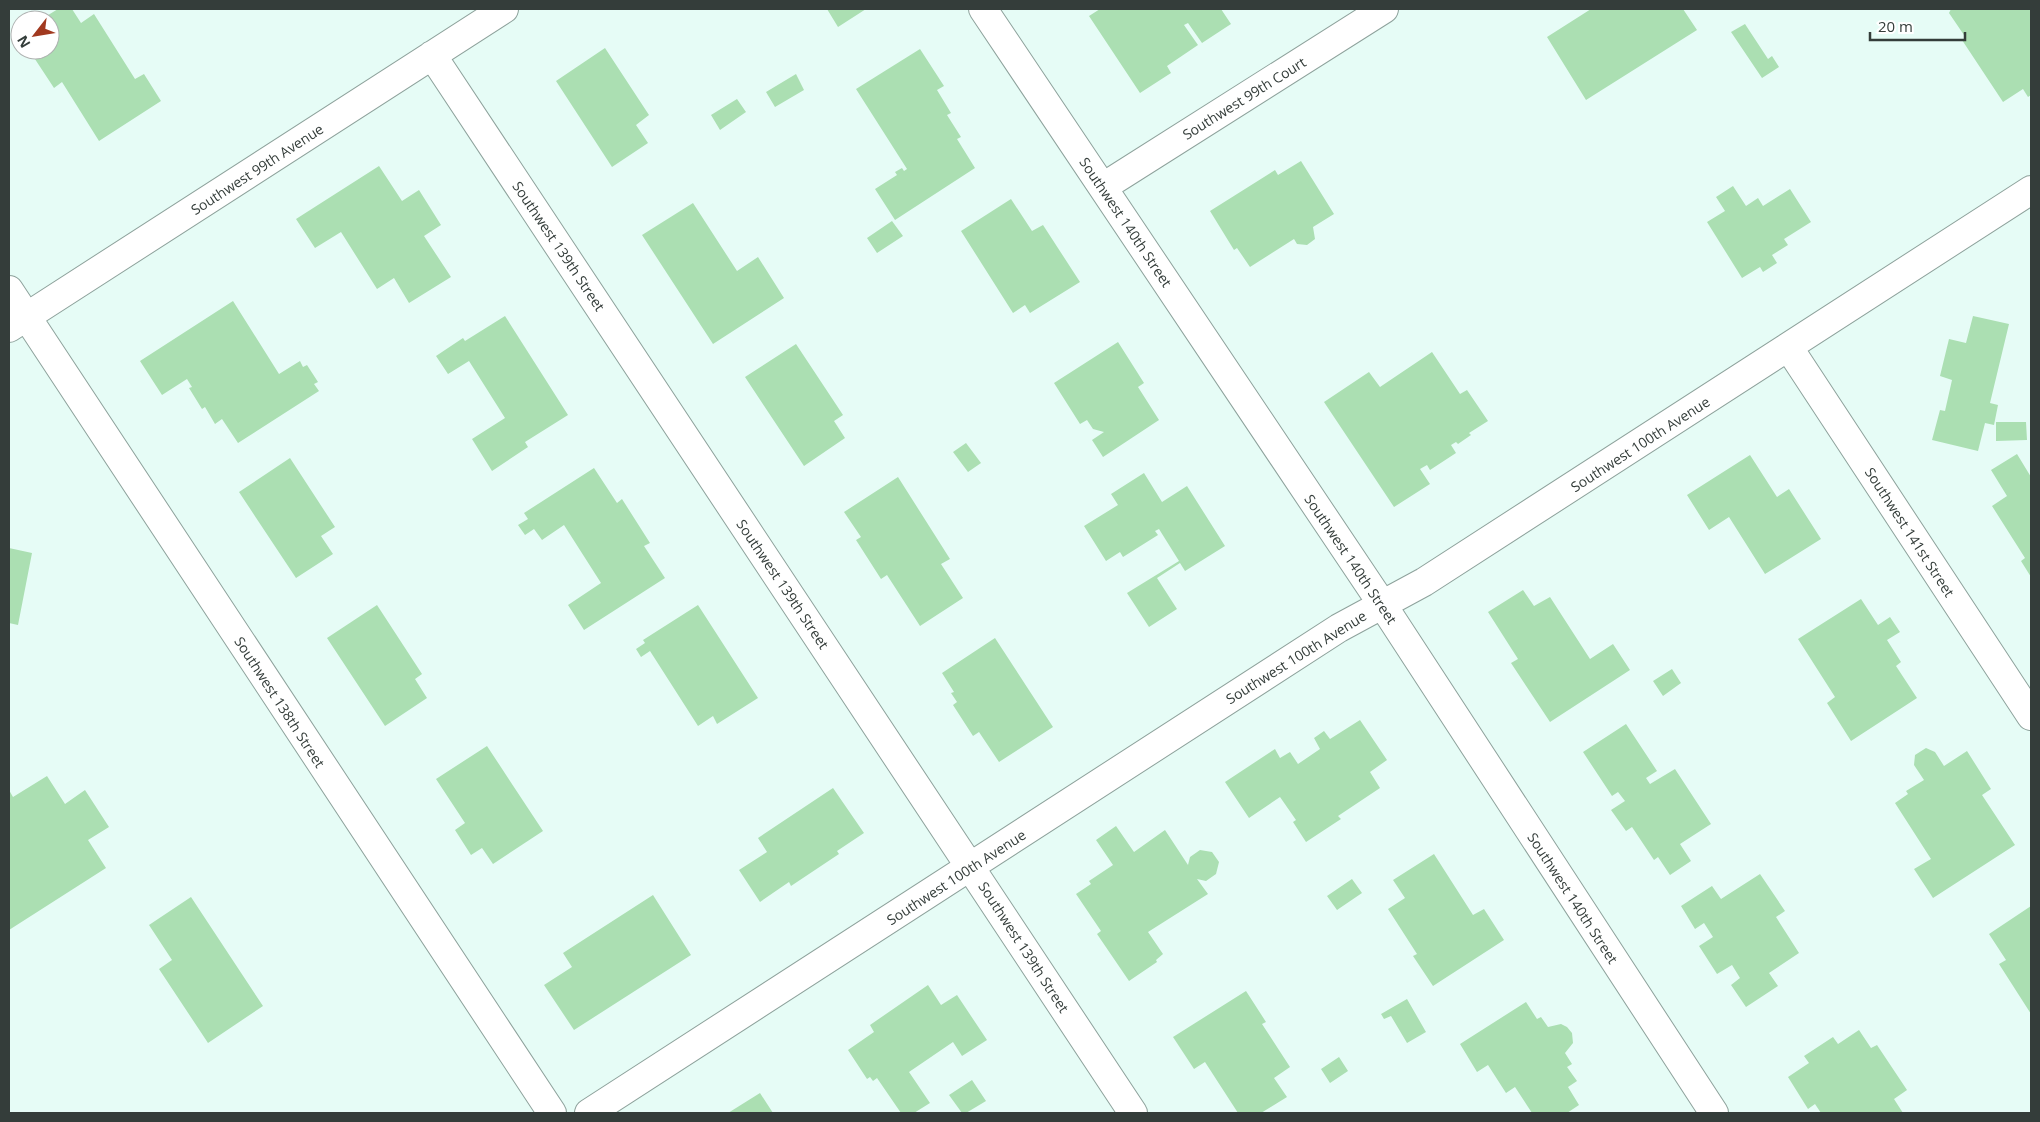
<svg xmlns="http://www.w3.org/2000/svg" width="2040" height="1122" font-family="'Open Sans',sans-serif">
<rect width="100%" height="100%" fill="#e6fcf6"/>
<path fill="#abdfb2" d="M58,9h14l9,14 13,-9 41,65 9,-5 17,27 -62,40 -37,-59 -8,6 -25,-38h21v-30h-10z
M827,9h39l-28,18z
M1100,9h121l10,15 -29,19 -14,-20 -4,2 14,20 -31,21 4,7 -31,20 -51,-77z
M1591,9h92l14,21 -111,70 -39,-63z
M1951,9h80v86l-3,2 -5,-8 -20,13 -41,-62 4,-2 -17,-25z
M1745,24l23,35 4,-3 7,11 -17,11 -31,-46z
M605,48l44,67 -13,10 12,18 -36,24 -56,-86z
M920,49l24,37 -7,4 14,23 -4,2 14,22 -4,2 18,29 -80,52 -20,-31 22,-14 -2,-3 7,-4 2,3 3,-2 -51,-80z
M796,74l8,16 -29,17 -9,-15z
M737,99l9,13 -26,18 -9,-15z
M1301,161l33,53 -21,13 2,12 -8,6 -10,-1 -3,-5 -44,28 -13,-19 -3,2 -24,-39 65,-41 3,5z
M379,166l23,35 17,-11 22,35 -17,11 27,41 -42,26 -15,-25 -17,11 -36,-57 -26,16 -19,-29z
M1733,186l13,20 12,-8 5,8 27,-17 21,33 -27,17 4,6 -16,10 5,8 -14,9 -3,-5 -18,11 -35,-56 18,-11 -9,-14z
M1011,199l21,32 11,-6 37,57 -50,31 -5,-8 -12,8 -52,-82z
M693,203l44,68 21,-14 26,41 -71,46 -71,-109z
M892,221l11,15 -26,17 -10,-15z
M233,301l46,73 21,-13 3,6 4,-2 11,17 -4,2 5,7 -81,52 -16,-24 -7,5 -10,-17 -3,2 -13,-21 3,-1 -5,-8 -25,16 -22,-34z
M505,316l63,99 -43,27 3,5 -36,24 -20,-32 33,-21 -36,-57 -21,13 -12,-18 27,-18 2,3z
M1973,316l36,8 -19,79 8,2 -4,20 -9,-2 -7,28 -46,-11 8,-30 5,1 7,-31 -12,-4 9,-37 17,4z
M1118,342l26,41 -6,4 21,33 -56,37 -11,-17 12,-8 -11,-3 -6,-9 -7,4 -26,-41z
M796,344l47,71 -9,6 11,17 -41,28 -59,-89z
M1432,352l28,42 7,-4 21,31 -19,12 2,2 -13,9 -2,-2 -5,3 5,8 -26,17 -3,-5 -7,4 10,15 -36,23 -70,-105 45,-30 11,15z
M1996,422h30l1,18 -31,1z
M966,443l15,20 -13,9 -15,-20z
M2017,454l14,23v100l-10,-16 4,-3 -33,-52 15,-10 -16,-26z
M1750,455l27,42 12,-8 32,50 -56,35 -36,-57 -20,13 -22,-35z
M290,458l45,69 -14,9 12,18 -37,24 -57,-86z
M594,468l23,35 5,-4 28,44 -6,3 21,32 -81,52 -16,-25 33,-22 -37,-58 -22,15 -8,-11 -9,6 -7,-10 10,-6 -4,-6z
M1144,473l18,29 25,-16 38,60 -40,25 -5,-8 -23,15 20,31 -28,18 -22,-34 52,-32 -20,-32 -4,2 3,4 -35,22 -3,-5 -14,9 -22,-35 34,-21 -7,-11z
M898,477l52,82 -9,5 22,34 -43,28 -33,-51 -6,4 -25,-39 5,-3 -17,-25z
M9,548l23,5 -14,72 -9,-2z
M1523,590l11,16 16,-9 40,62 23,-15 17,26 -80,52 -39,-59 7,-4 -30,-47z
M1861,599l17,26 12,-8 10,15 -13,8 14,22 -5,4 21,32 -66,43 -24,-38 8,-6 -37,-58z
M377,605l45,69 -7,5 12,19 -42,28 -58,-88z
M698,605l60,93 -41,26 -4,-8 -15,10 -48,-75 -9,6 -5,-8 9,-6 -2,-3z
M995,638l58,89 -54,35 -20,-30 -6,4 -20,-31 4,-3 -6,-9 3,-1 -12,-19z
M1672,669l9,14 -18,13 -10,-15z
M1360,720l27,40 -17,12 10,16 -42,28 3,3 -35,23 -13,-20 3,-2 -16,-23 -31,21 -24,-36 50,-33 5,9 10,-6 8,12 22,-15 -6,-11 10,-7 6,8z
M1626,724l31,47 -11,7 4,6 25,-15 36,55 -31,20 11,17 -21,14 -12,-18 -4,3 -22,-33 -6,4 -15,-21 14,-9 -7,-9 -6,4 -29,-44z
M487,746l56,85 -50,33 -11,-16 -11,7 -16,-25 10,-7 -29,-44z
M1926,748l9,4 9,14 23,-15 24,38 -9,6 33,50 -82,53 -19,-29 17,-10 -36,-56 13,-9 -2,-3 18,-11 -10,-15 1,-10z
M47,776l18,28 20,-14 24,37 -21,13 18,28 -97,62v-140l4,7z
M833,788l31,45 -27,18 2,3 -48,32 -2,-4 -29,20 -21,-32 28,-18 -9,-14z
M1116,826l18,26 31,-22 23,35 2,-8 10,-7 12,2 7,10 -3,12 -10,7 -9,-2 11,15 -60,38 15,22 -7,6 1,2 -28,19 -32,-47 4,-3 -25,-37 15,-10 -2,-3 24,-16 -17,-25z
M1434,854l39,61 11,-6 20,31 -71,46 -20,-30 4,-2 -29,-45 17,-11 -12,-18z
M1760,874l25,37 -9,6 23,36 -30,20 9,13 -32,21 -15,-22 9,-7 -8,-13 -15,9 -18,-28 14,-9 -9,-14 -9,6 -14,-23 31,-20 9,13z
M1352,879l10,14 -25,17 -10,-14z
M653,895l38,60 -117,75 -30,-45 28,-18 -9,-14z
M191,897l72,109 -55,37 -49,-74 13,-9 -23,-35z
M2031,906v108l-32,-50 7,-4 -17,-26z
M928,985l13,20 16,-10 30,45 -25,16 -9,-14 -44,30 21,31 -16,10h-13l-24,-35 -4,3 -3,-4 -3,2 -19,-29 26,-18 -4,-7z
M1246,991l20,31 -4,2 28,43 -16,11 13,19 -26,16h-23l-33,-51 -11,7 -21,-32z
M1407,999l19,33 -19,11 -16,-27 -7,3 -3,-5z
M1526,1002l11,17 4,-2 7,10 13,-3 6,3 5,6 1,10 -8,10 7,11 -5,3 10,14 -9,6 11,18 -12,8h-35l-17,-26 -9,6 -18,-28 -11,7 -17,-28z
M1859,1030l12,18 6,-3 30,45 -13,9 9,14h-82l-6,-9 -7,5 -20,-32 21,-14 -5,-7 29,-19 5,7z
M1339,1057l9,14 -18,12 -9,-14z
M972,1080l14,21 -20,12h-4l-13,-18z
M760,1093l13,20h-45z"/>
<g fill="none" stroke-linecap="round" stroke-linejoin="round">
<g stroke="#8ea29c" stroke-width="30">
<path id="street" d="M983,9l399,595 332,509
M432,55l701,1058
M1103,187l281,-178
M9,290l543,823
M9,328l495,-319
M1789,348l242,368
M589,1113l750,-485 85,-46 607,-392"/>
</g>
<use href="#street" stroke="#fff" stroke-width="28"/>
</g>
<g text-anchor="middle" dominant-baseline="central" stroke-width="4" stroke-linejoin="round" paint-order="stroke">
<g font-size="14" fill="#343d3a" stroke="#fff">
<text transform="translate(1244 98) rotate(-32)">Southwest 99th Court</text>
<text transform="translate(257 169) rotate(-33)">Southwest 99th Avenue</text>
<text transform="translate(1126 222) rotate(56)">Southwest 140th Street</text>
<text transform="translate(559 246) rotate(56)">Southwest 139th Street</text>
<text transform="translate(1640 444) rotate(-33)">Southwest 100th Avenue</text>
<text transform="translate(1910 532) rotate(57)">Southwest 141st Street</text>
<text transform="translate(1351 559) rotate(56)">Southwest 140th Street</text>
<text transform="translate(783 584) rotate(56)">Southwest 139th Street</text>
<text transform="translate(1296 657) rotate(-32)">Southwest 100th Avenue</text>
<text transform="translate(280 702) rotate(57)">Southwest 138th Street</text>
<text transform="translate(956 877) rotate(-33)">Southwest 100th Avenue</text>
<text transform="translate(1573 898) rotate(57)">Southwest 140th Street</text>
<text transform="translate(1024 947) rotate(57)">Southwest 139th Street</text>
</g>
</g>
<rect width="2040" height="1122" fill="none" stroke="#343d3a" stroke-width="20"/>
<g transform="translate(35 35) rotate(239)"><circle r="24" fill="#ffffff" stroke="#aeb1b0"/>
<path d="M0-4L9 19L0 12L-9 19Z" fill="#a1391f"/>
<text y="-8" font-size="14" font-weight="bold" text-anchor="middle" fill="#343d3a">N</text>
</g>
<path d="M1870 32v8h95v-8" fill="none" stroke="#343d3a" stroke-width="2.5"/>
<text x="1878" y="32" font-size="15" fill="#343d3a" stroke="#ffffff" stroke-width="4" paint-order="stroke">20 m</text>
</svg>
